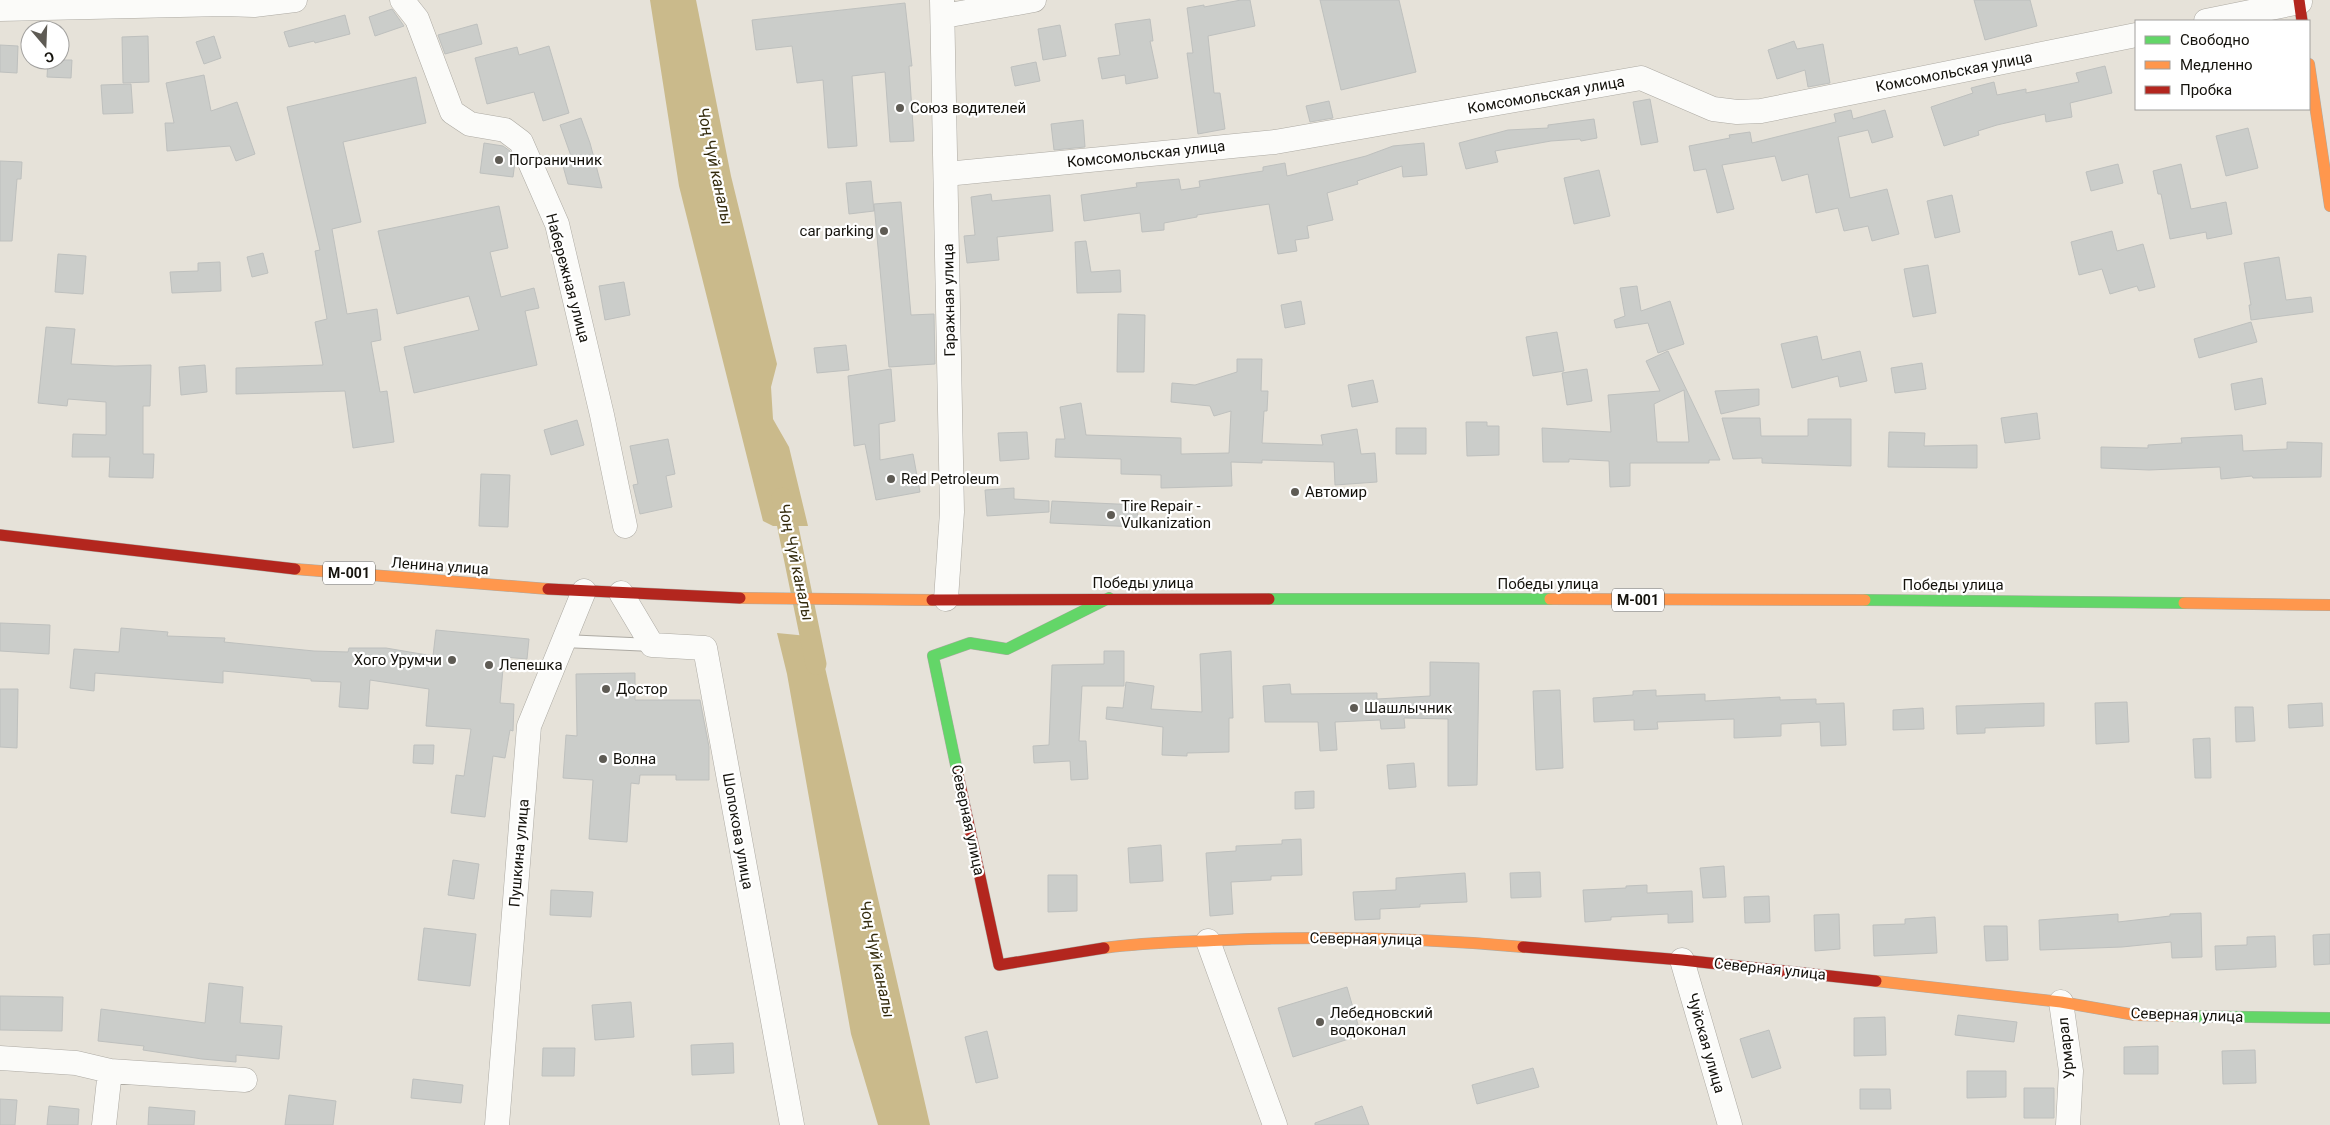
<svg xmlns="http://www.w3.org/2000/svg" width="2330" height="1125" font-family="Roboto,sans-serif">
<rect width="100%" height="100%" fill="#e6e2d9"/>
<path fill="#caba8b" d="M650,0h46l35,176 46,188 -6,23 2,32 16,28 19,79h-35l-10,-5 -84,-335z
M777,633l41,4 112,488h-52l-27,-91 -64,-360z"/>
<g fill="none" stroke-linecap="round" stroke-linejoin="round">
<path stroke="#caba8b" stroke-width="21" d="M782,498l34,166"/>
</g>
<path fill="#cbcdca" stroke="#bec0be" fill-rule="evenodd" d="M1241,0h9l5,26 -47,10 6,57h6l5,36 -27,5 -11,-81h6l-6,-45 17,-3v2z
M1320,0h79l17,72 -75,18z
M1974,0h56l7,26 -52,14z
M905,3l7,63h-3l5,75 -24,1 -5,-70 -33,4 5,70 -29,2 -5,-68 -26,3 -5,-37 -36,4 -4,-30z
M392,9l12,17 -29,10 -6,-19z
M345,15l5,19 -35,9 -1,-2 -25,6 -5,-15z
M1150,19l3,22h-3l8,37 -32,6 -1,-9 -23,4 -4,-21 22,-3 -5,-31z
M477,24l5,20 -37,10 -7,-19z
M1060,25l6,31 -23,4 -5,-31z
M148,36l1,46 -26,1 -1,-46z
M214,36l7,22 -17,6 -8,-22z
M1794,41l3,8 26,-5 7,39 -22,4 -3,-17 -28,9 -9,-29z
M0,45l18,1 -1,27 -17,-1z
M549,46l20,67 -26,8 -9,-29 -47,12 -12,-46 42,-11 2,8z
M48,60h24l-1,18 -24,-1z
M1036,62l4,19 -25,5 -4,-19z
M2105,66l7,27 -42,10 2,14 -26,5 -1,-8 -48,11 -19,6 1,4 -35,11 -13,-39 42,-14 -2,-5 23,-6 3,13 29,-6v4l53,-11 -3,-9z
M204,75l7,36 26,-9 18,52 -19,7 -6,-15 -63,5 -2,-28h9l-8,-40z
M416,77l10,46 -83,19 18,80 -29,7 15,85 30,-5 4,31 -10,2 9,50 7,-1 7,51 -41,6 -8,-57 -109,3v-26l87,-3 -8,-43 12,-3 -12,-68 5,-1 -33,-143z
M131,84l2,29 -30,1 -2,-29z
M1650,99l8,43 -17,3 -8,-43z
M1329,101l4,17 -23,4 -4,-16z
M1851,110l2,9 32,-9 8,27 -21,6 -4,-13 -30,7 12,61 37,-9 12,45 -27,7 -4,-15 -24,5 -6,-23 -22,5 -8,-39 -26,7 -7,-25 -53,9 12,44 -17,4 -11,-44 -12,2 -5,-25 41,-8 -1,-3 21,-3 2,11 84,-21 -2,-8z
M581,118l9,25 12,45 -34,-4 -7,-25 10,-3 -11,-31z
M1594,119l3,19 -16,3 -1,-2 -29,2 -56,10 3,11 -32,7 -7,-26 49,-13 40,-2v-3z
M1083,120l2,27 -31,3 -3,-26z
M2248,128l10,40 -32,8 -10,-40z
M484,143l19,3 7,5 5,11 -2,15 -33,-4z
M1424,143l3,32 -24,2 -1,-11 -45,15 1,3 -31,9 6,27 -26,6 2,12 -14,2 2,11 -19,3 -9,-50 -72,11v2l-33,6v7l-22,2 -2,-19 -56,8 -3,-26 56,-8 -1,-4 43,-4 2,11 19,-3 -1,-6 64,-10v-4l22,-4 2,13 79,-20 27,-10z
M0,161l22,1 -1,17h-4l-5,62h-12z
M2118,164l5,19 -32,8 -5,-19z
M2181,164l10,45 35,-7 6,32 -25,5 -1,-7 -36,7 -9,-45h-3l-5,-23z
M1599,170l11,46 -36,8 -10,-46z
M871,181l3,30 -25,3 -3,-31z
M991,194l1,7 58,-6 3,36 -56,6 2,23 -32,3 -3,-27 11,-1 -4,-38z
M1952,195l8,37 -25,6 -8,-37z
M901,202l10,113 23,-1 1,50 -46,3 -15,-163z
M499,206l9,42 -18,4 11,45 33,-9 5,20 -14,3 12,54 -123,28 -10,-46 75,-17 -10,-34 -72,18 -19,-83z
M2112,231l5,20 26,-7 12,43 -16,4 -2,-5 -27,8 -8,-25 -23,6 -8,-33z
M1086,241l5,31 29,-2 1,22 -44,1 -2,-51z
M263,253l5,20 -16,4 -5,-20z
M58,254l28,2 -3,38 -28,-2z
M2279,257l7,43 25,-3 2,15 -62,8 -2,-15h2l-7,-42z
M220,262l1,29 -49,2 -2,-21 28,-1v-8z
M1928,265l8,48 -23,4 -9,-48z
M624,282l6,33 -25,5 -6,-34z
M1637,286l4,25 29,-10 14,43 -26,9 -10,-30 -32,5 -2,-8 11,-4 -5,-28z
M1301,301l4,23 -20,4 -4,-23z
M1118,314l27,1 -1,57h-27z
M2251,322l6,20 -58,16 -5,-19z
M46,327l29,2 -4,35 44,2 36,-1 -1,41h-7v48h11l-1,24 -44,-1 1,-20h-38l1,-23 33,1v-33l-38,-3 -1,7 -29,-3z
M1557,332l7,39 -31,5 -7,-39z
M1817,336l5,24 38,-9 7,30 -27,6 -2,-11 -46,12 -11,-44z
M846,345l3,25 -32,3 -3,-25z
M1668,351l52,109h-11v3h-79v23l-20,1 -1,-26 -40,-2v3h-26l-1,-34 69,4 -3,-37 52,-4 -14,-30zM1684,390l5,52h-32l-3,-38z
M1237,359h25l-1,32h7l-1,20h-3l-2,32 61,2 -2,-10 36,-6 4,25 14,-1 2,29 -42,3 -1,-23 -72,-2v3l-31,-1 1,24 -71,2v-13l-40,-1v-15l-66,-2 1,-18h9l-5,-32 21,-4 5,32 95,3v16l48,-1 2,-42 -17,5 -4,-10 -39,-4 1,-19 23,2 42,-13z
M1922,363l4,26 -31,4 -4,-25z
M205,365l2,27 -26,3 -2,-28z
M891,369l4,52 -16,3 1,36 33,-6 7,38 -44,8 -11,-56 -11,2 -6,-70z
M1587,369l5,32 -25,4 -5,-32z
M2262,378l4,26 -31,6 -4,-26z
M1373,380l5,22 -26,5 -4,-22z
M1759,389v16l-38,9 -6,-23z
M2037,413l3,26 -35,4 -4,-25z
M1722,418h38l1,18h47v-17h43v47l-89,-3v-5l-29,1z
M577,420l7,25 -33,10 -7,-25z
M1466,422h21v4h12v29l-32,1z
M1396,428h30v26h-30z
M1027,432l2,27 -29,2 -2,-28z
M1889,432l36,1 -1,13 53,-1v23l-89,-1z
M2242,435l1,16 44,-2v-7l35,1 -1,34 -68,1 -1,-2 -31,3 -1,-12 -71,3 -48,-2v-21l47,1v-3l34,-2 -1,-5z
M668,439l7,35 -9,2 6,31 -32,7 -7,-29 5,-1 -8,-38z
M481,474l29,1 -2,52 -29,-1z
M1014,488v11l35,2v11l-62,4 -2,-26z
M1052,501l86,4 -1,22 -87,-4z
M0,623l50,2 -1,29 -49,-3z
M121,628l47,4 -1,4 58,2 -1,4 90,9 34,1 1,-4h37l47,8 3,-26 93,9 -2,20 -23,-2 -4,46 14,1 -1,27 -3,-1 -5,28 -12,-2 -8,61 -34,-4 5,-38 8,1 7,-47 -45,-3 3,-37 -59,-9 -2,29 -29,-2 2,-25 -30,-1v-2l-88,-8v12l-128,-10 -1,18 -24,-3 4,-39 45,3z
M1104,651h20v35h-42l-3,55h7l2,38 -17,1 -1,-19 -36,2 -1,-17 16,-1 3,-80 52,-1z
M1231,651l2,67h-4v34l-42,1v3l-25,-1 1,-28 -57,-8 1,-12 16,1 3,-26 28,4 -3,23 51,3 -2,-58z
M1430,662l49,1 -2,122 -29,1v-67l-44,-1 1,10 -24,1 -1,-9 -45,2 2,28 -17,1 -2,-29h-53l-2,-36 27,-2 1,10 86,-1v6l53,-3z
M635,673v27h65l9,47v33h-33v-5h-36l-1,9 -8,-1 -4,59 -38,-3 4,-59 -30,-2 3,-43 11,1 -1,-62z
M0,689h18l-1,59 -17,-1z
M1560,690l3,78 -27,2 -3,-79z
M1656,690v6l49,-2v7l75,-4v3l36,-1v5l28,-1 2,42 -25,1 -1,-24 -39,2v12l-47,2v-19l-77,3 1,7 -24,1v-10l-40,2 -1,-24 40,-3v-4z
M2127,702l2,40 -33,2 -1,-41z
M2044,703v23l-59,2v5l-28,1 -1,-28z
M2322,703l1,23 -34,2 -1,-23z
M2235,707h18l2,34 -19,1z
M1923,708l1,21 -31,1v-20z
M2210,738l1,40h-16l-2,-39z
M414,745h20l-1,19 -20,-1z
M1414,763l2,24 -27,2 -2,-24z
M1314,791v17l-19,1v-17z
M1301,839l1,36 -31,1v4l-40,2 2,32 -23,2 -4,-63 30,-2v-5l46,-2v-4z
M1161,845l2,36 -33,2 -2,-35z
M453,860l26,4 -5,35 -26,-4z
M1724,866l2,31 -23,1 -3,-30z
M1540,872l1,25 -30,1 -1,-25z
M1465,873l2,29 -47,2v3l-40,2v10l-25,1 -2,-28 43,-2v-12z
M1048,875h29v36l-29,1z
M1647,885v8l45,-2 1,31 -25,1v-9l-57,3v3l-26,2 -2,-32 43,-2v-2z
M551,890l42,2 -2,25 -41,-2z
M1769,896l1,26 -25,1 -1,-26z
M2201,913l1,44 -30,1 -1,-16 -49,5 -82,3 -1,-30 79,-6v8l52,-6v-2z
M1839,914l1,35 -25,2 -1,-36z
M1935,917l2,36 -63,3 -1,-31 32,-1v-5z
M1984,926h23l1,34 -22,1z
M424,928l52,6 -6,52 -52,-6z
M2330,934v30l-16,1 -1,-30z
M2275,936l1,31 -60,3 -1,-24 32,-1v-8z
M209,983l34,4 -3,36 42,3 -3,33 -43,-4v7l-34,-3 -59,-9 1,-4 -46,-5 3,-32 104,14z
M1347,987l14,48 -68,22 -15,-49z
M0,996l63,1 -1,34 -62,-1z
M631,1002l3,35 -39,3 -3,-35z
M1958,1015l59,7 -3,20 -59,-7z
M1885,1017l1,38 -32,1v-38z
M1769,1030l12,38 -29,10 -12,-39z
M987,1031l11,47 -22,5 -11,-46z
M733,1043l1,30 -42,2 -1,-30z
M2158,1046v28h-34v-27z
M543,1048h32l-1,28h-32z
M2255,1050l1,33 -33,1 -1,-33z
M1533,1068l6,19 -62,17 -5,-19z
M1967,1071h39v26l-39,1z
M413,1079l50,6 -2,18 -50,-5z
M2024,1088h30v30h-30z
M1860,1089h30l1,20h-31z
M289,1095l47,6 -3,24h-48z
M0,1099l17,1 -2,25h-15z
M49,1106l30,3 -1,16h-31z
M1362,1106l7,19h-54v-2z
M149,1107l46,4 -1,14h-46z"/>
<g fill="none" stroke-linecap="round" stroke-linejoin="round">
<g stroke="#adaaa3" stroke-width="14">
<path id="lane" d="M564,641l88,4"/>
</g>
<g stroke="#adaaa3" stroke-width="25">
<path id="street" d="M223,0l1,4 30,1 41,-5
M402,0l15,19 35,93 18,12 35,6 16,12 36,82 45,191 23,111
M942,0l10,512 -6,87
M0,9l224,-5
M944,16l90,-16
M2206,21l94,-19
M946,174l329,-32 366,-64 72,31 24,3 24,-1 375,-76
M621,593l31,52 53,3 87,477
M1208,941l67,184
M1682,960l48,165
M2061,1002l10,69 -3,54
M0,1058l76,5 34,8 -6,54
M110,1071l135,9
M497,1125l32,-399 55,-135"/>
</g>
<g stroke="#adaaa3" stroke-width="12">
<path id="fast" d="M1269,599h281
M1865,600l319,3
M958,775l-25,-119 37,-13 37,6 102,-51
M2175,1016l155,2"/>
</g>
<g stroke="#adaaa3" stroke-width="12">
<path id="slow" d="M2309,64l21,142
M295,569l253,20
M740,598l192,2
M1550,599l315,1
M2184,603l146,2
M1104,948c41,-6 81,-6 122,-8 99,-4 198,-2 297,7
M1876,981l185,21 74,13 40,1"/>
</g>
<g stroke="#adaaa3" stroke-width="12">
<path id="jam" d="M2299,0l3,21
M0,535l295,34
M548,589l192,9
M932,600l337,-1
M958,775l41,190 105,-17
M1523,947l159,13 194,21"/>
</g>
<use href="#lane" stroke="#fbfbf9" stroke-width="12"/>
<use href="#street" stroke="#fbfbf9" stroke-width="24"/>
<use href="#fast" stroke="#63d668" stroke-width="11"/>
<use href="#slow" stroke="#ff974d" stroke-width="11"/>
<use href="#jam" stroke="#b3261e" stroke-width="11"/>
</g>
<g fill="#5e5b54" stroke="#fff" stroke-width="2">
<circle cx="900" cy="108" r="5"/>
<circle cx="499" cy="160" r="5"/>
<circle cx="884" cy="231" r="5"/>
<circle cx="891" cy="479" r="5"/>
<circle cx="1295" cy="492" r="5"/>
<circle cx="1111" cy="515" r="5"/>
<circle cx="452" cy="660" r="5"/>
<circle cx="489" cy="665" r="5"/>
<circle cx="606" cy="689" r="5"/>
<circle cx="1354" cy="708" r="5"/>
<circle cx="603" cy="759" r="5"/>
<circle cx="1320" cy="1022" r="5"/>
</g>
<g text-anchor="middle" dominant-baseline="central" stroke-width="4.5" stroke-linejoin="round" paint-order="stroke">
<g fill="#fff" stroke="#5a5955" stroke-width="1">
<rect x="323" y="561.5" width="52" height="23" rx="4"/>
<rect x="1612" y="588.5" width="52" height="23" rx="4"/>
</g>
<g font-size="14" font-weight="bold" fill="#14120c">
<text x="349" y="573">М-001</text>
<text x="1638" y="600">М-001</text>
</g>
<g font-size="15" fill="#14120c" stroke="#fff">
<text transform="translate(1954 72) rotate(-11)">Комсомольская улица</text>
<text transform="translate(1546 95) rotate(-10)">Комсомольская улица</text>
<text transform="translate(1146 154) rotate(-6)">Комсомольская улица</text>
<text transform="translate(568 278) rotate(75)">Набережная улица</text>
<text transform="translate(949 300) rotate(-91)">Гаражная улица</text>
<text transform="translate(440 566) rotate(4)">Ленина улица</text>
<text x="1143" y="583">Победы улица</text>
<text x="1548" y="584">Победы улица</text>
<text x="1953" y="585">Победы улица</text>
<text transform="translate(968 820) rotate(78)">Северная улица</text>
<text transform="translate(738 831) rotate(80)">Шопокова улица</text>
<text transform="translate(519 853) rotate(-85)">Пушкина улица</text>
<text transform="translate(1366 939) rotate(1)">Северная улица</text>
<text transform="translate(1770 969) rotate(6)">Северная улица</text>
<text transform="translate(2187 1015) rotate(2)">Северная улица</text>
<text transform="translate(1706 1043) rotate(74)">Чуйская улица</text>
<text transform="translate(2066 1048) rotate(-96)">Урмарал</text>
</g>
<g font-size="15" fill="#14120c" stroke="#fff" text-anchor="start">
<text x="910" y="108">Союз водителей</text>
<text x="509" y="160">Пограничник</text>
<text x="874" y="231" text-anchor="end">car parking</text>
<text x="901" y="479">Red Petroleum</text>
<text x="1305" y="492">Автомир</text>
<text x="1121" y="506">Tire Repair -<tspan x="1121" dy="17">Vulkanization</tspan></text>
<text x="442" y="660" text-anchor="end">Хого Урумчи</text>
<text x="499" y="665">Лепешка</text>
<text x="616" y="689">Достор</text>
<text x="1364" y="708">Шашлычник</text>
<text x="613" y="759">Волна</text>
<text x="1330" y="1013">Лебедновский<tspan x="1330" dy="17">водоконал</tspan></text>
</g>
<g font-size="16" font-style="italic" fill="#32290b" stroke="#fff">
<text transform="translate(715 166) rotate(78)">Чоң Чүй каналы</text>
<text transform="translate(796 562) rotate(78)">Чоң Чүй каналы</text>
<text transform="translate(877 959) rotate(78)">Чоң Чүй каналы</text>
</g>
</g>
<rect x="2135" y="20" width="175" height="90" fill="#ffffff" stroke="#a1a09e"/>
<rect x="2145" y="36" width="25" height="8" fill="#63d668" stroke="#a1a09e"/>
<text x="2180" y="45" font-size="15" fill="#14120c">Свободно</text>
<rect x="2145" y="61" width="25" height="8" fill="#ff974d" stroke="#a1a09e"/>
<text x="2180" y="70" font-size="15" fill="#14120c">Медленно</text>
<rect x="2145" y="86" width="25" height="8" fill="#b3261e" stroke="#a1a09e"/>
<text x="2180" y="95" font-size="15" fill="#14120c">Пробка</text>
<g transform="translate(45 45) rotate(161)"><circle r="24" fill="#ffffff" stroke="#a1a09e"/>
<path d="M0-4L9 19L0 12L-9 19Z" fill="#5e5b54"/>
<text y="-8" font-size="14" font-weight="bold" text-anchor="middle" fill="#14120c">С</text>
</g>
</svg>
